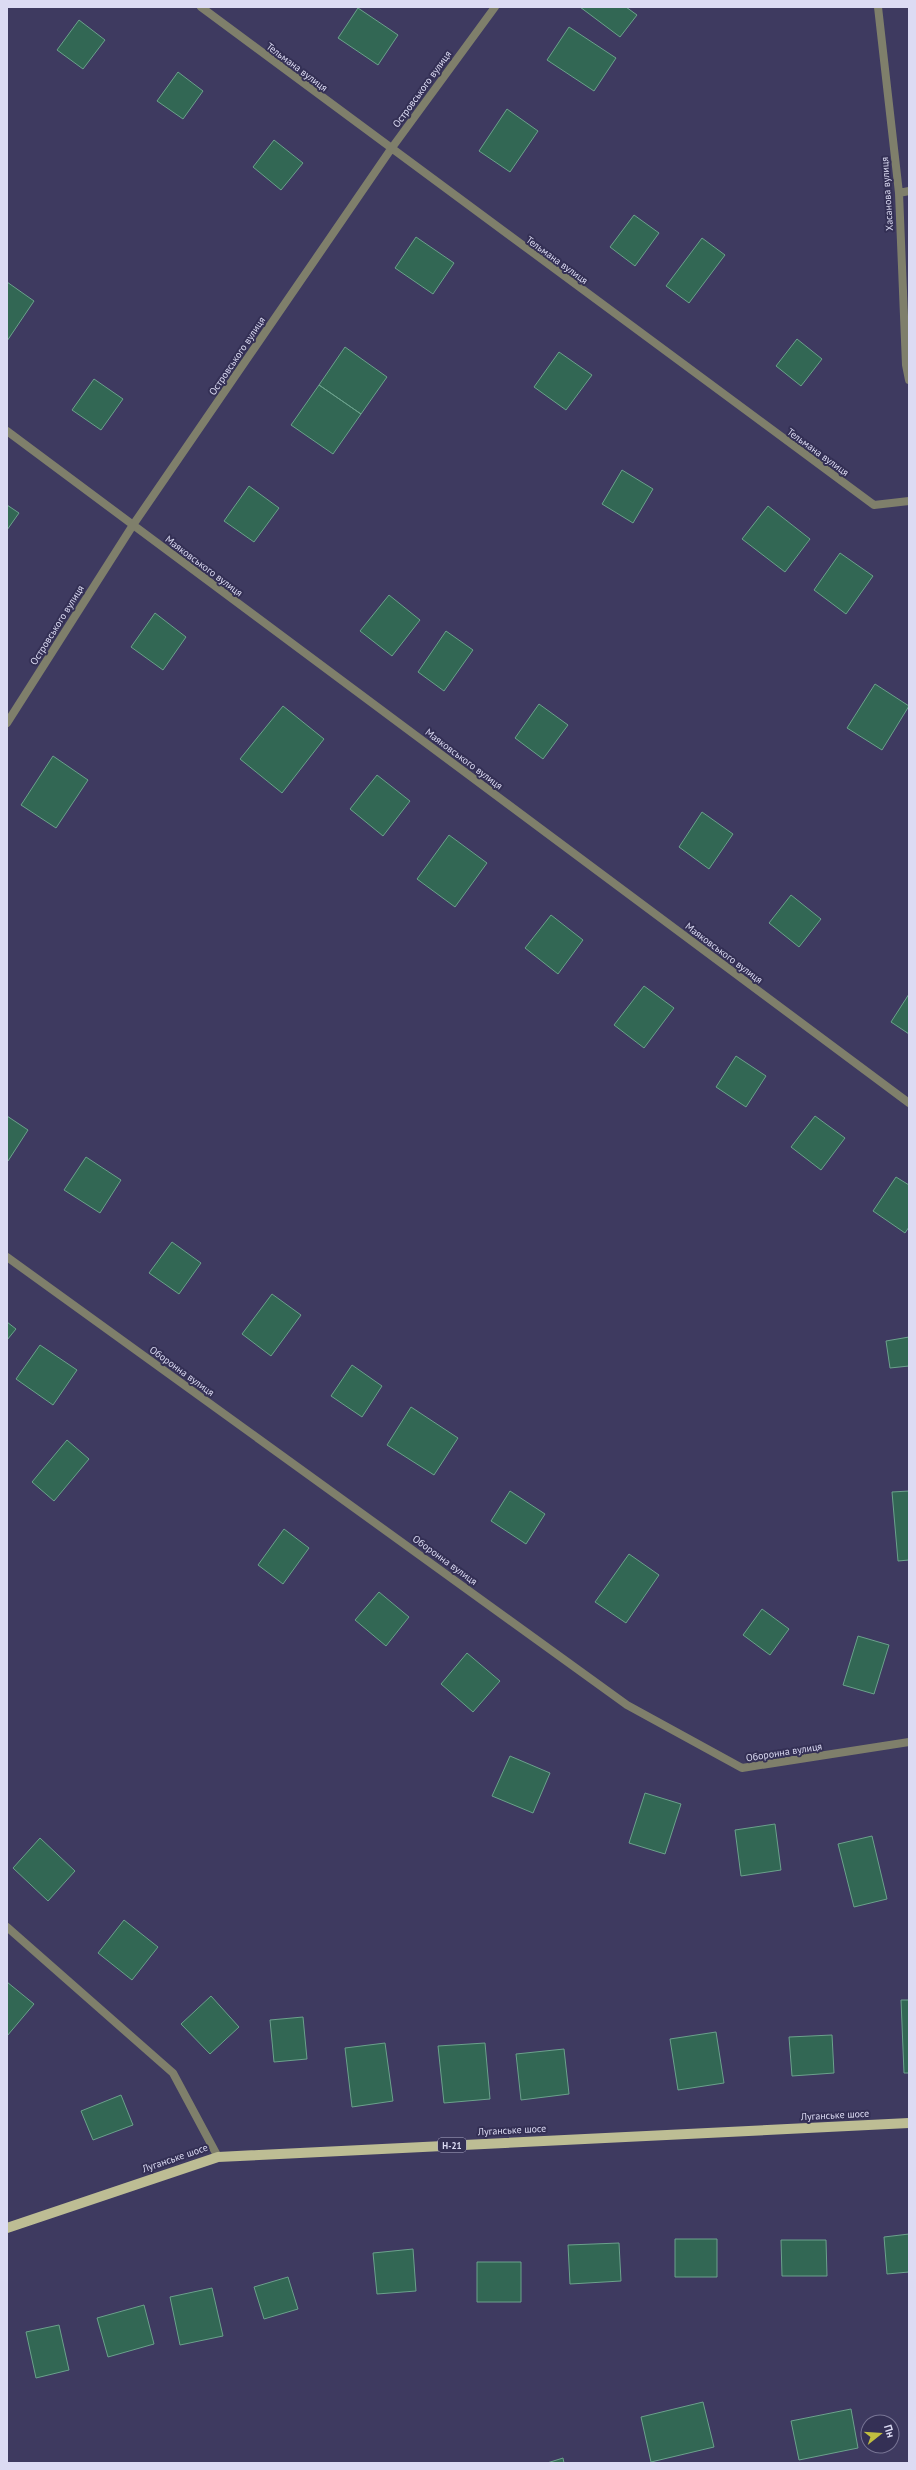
<svg xmlns="http://www.w3.org/2000/svg" width="916" height="2470" font-family="'PT Sans',sans-serif">
<rect width="100%" height="100%" fill="#3e3a60"/>
<path fill="#326754" stroke="#6ba18c" d="M580,7h46l11,8 -17,22z
M358,8l40,27 -20,30 -40,-27z
M79,20l26,20 -22,29 -26,-19z
M569,27l47,31 -22,33 -47,-31z
M178,72l25,19 -20,28 -26,-18z
M507,109l31,22 -28,41 -31,-21z
M274,140l29,23 -22,27 -28,-23z
M634,215l25,18 -24,33 -25,-19z
M416,237l38,26 -21,31 -38,-26z
M702,238l23,17 -36,48 -23,-17z
M7,282l27,19 -27,40z
M797,339l25,20 -21,27 -25,-20z
M345,347l42,30 -26,37 -42,-29z
M559,352l33,23 -26,35 -32,-23z
M94,379l29,20 -22,31 -29,-20z
M319,385l42,29 -28,40 -42,-29z
M622,470l31,19 -20,34 -31,-19z
M249,486l30,22 -25,34 -30,-21z
M7,505l12,8 -12,17z
M768,506l42,33 -25,33 -43,-33z
M840,553l33,23 -27,38 -32,-24z
M389,595l31,25 -28,36 -32,-25z
M155,613l31,24 -23,33 -32,-23z
M446,631l27,19 -29,41 -26,-19z
M875,684l34,22 -27,44 -35,-22z
M539,704l29,21 -25,34 -28,-21z
M283,706l41,33 -42,54 -42,-34z
M53,756l35,24 -32,48 -35,-23z
M377,775l33,26 -27,35 -33,-27z
M702,812l31,22 -24,35 -30,-22z
M449,835l38,28 -32,44 -38,-28z
M791,895l30,24 -22,28 -30,-24z
M551,915l32,25 -25,34 -33,-26z
M644,986l30,22 -30,40 -30,-23z
M909,994v40l-18,-12z
M736,1056l30,20 -20,31 -30,-20z
M7,1116l21,14 -20,31h-1z
M815,1116l30,22 -24,32 -30,-23z
M86,1157l35,23 -21,33 -36,-23z
M896,1177l13,8v42l-4,6 -32,-22z
M172,1242l29,21 -22,31 -30,-21z
M272,1294l29,21 -30,41 -29,-22z
M7,1322l9,7 -9,11z
M909,1337v29l-19,2 -4,-27z
M40,1345l37,25 -24,35 -37,-26z
M352,1365l30,21 -20,31 -31,-21z
M411,1407l47,31 -24,37 -47,-30z
M67,1440l22,19 -35,42 -22,-19z
M510,1491l35,23 -19,30 -35,-23z
M909,1491v69l-11,1 -6,-69z
M284,1529l25,19 -26,36 -25,-19z
M629,1554l30,21 -33,48 -31,-21z
M379,1592l30,25 -23,29 -31,-26z
M762,1609l27,20 -19,26 -27,-20z
M858,1636l31,9 -15,49 -31,-9z
M467,1653l33,28 -27,31 -32,-28z
M510,1756l40,17 -17,40 -41,-17z
M645,1793l36,11 -16,50 -36,-11z
M775,1824l6,46 -40,6 -6,-46z
M872,1836l15,63 -33,8 -16,-63z
M40,1838l35,33 -27,30 -35,-33z
M124,1920l34,27 -26,33 -34,-27z
M7,1982l27,22 -27,32z
M211,1996l28,31 -29,27 -29,-30z
M901,2000h8v73h-5z
M303,2017l4,42 -33,3 -4,-42z
M716,2032l8,51 -46,7 -8,-51z
M832,2035l2,38 -42,3 -3,-39z
M385,2043l8,58 -41,6 -7,-59z
M485,2043l5,56 -46,4 -6,-57z
M564,2049l5,45 -48,6 -5,-46z
M121,2095l12,30 -40,15 -12,-29z
M909,2234v38l-22,2 -3,-37z
M675,2239h42v38h-42z
M781,2240h45l1,36h-45z
M619,2243l2,38 -51,3 -2,-39z
M413,2249l3,42 -39,3 -4,-41z
M477,2262h44v40h-44z
M288,2277l10,32 -34,10 -10,-32z
M212,2288l11,48 -43,9 -10,-48z
M144,2305l10,39 -46,13 -11,-39z
M59,2325l10,45 -33,8 -10,-46z
M703,2402l11,45 -63,15 -10,-45z
M851,2409l7,39 -59,12 -8,-39z
M563,2458l1,5h-17z"/>
<g fill="none" stroke-linecap="round" stroke-linejoin="round">
<path stroke="#7f7f6b" stroke-width="8" d="M201,7l673,498 35,-4
M878,7l21,186 7,172 3,15
M899,193l10,-2
M7,431l902,672
M7,723l126,-198 258,-376 104,-142
M7,1257l620,448 115,63 167,-26
M7,1927l166,146 45,84"/>
<path stroke="#bdbd94" stroke-width="10" d="M7,2228l211,-71 691,-34"/>
</g>
<g text-anchor="middle" dominant-baseline="central" stroke-width="4" stroke-linejoin="round" paint-order="stroke">
<rect fill="#343055" stroke="#aaa8c4" stroke-width="1" x="438" y="2138" width="28" height="14" rx="3"/>
<g font-size="9" font-weight="bold" fill="#dcdbf3">
<text x="452" y="2145">Н-21</text>
</g>
<g font-size="10" fill="#dcdbf3" stroke="#343055">
<text transform="translate(297 67) rotate(37)">Тельмана вулиця</text>
<text transform="translate(422 89) rotate(-54)">Островського вулиця</text>
<text transform="translate(887 194) rotate(-94)">Хасанова вулиця</text>
<text transform="translate(557 260) rotate(36)">Тельмана вулиця</text>
<text transform="translate(237 356) rotate(-56)">Островського вулиця</text>
<text transform="translate(818 452) rotate(36)">Тельмана вулиця</text>
<text transform="translate(204 566) rotate(37)">Маяковського вулиця</text>
<text transform="translate(57 625) rotate(-58)">Островського вулиця</text>
<text transform="translate(464 759) rotate(37)">Маяковського вулиця</text>
<text transform="translate(724 953) rotate(37)">Маяковського вулиця</text>
<text transform="translate(182 1371) rotate(36)">Оборонна вулиця</text>
<text transform="translate(445 1560) rotate(36)">Оборонна вулиця</text>
<text transform="translate(784 1752) rotate(-9)">Оборонна вулиця</text>
<text transform="translate(835 2115) rotate(-3)">Луганське шосе</text>
<text transform="translate(512 2130) rotate(-3)">Луганське шосе</text>
<text transform="translate(175 2158) rotate(-19)">Луганське шосе</text>
</g>
</g>
<rect width="916" height="2470" fill="none" stroke="#dcdbf3" stroke-width="16"/>
<g transform="translate(880 2434) rotate(73)"><circle r="19" fill="#343055" stroke="#777494"/>
<path d="M0-3L7 15L0 10L-7 15Z" fill="#c1be40"/>
<text y="-6" font-size="11" font-weight="bold" text-anchor="middle" fill="#dcdbf3">Пн</text>
</g>
</svg>
